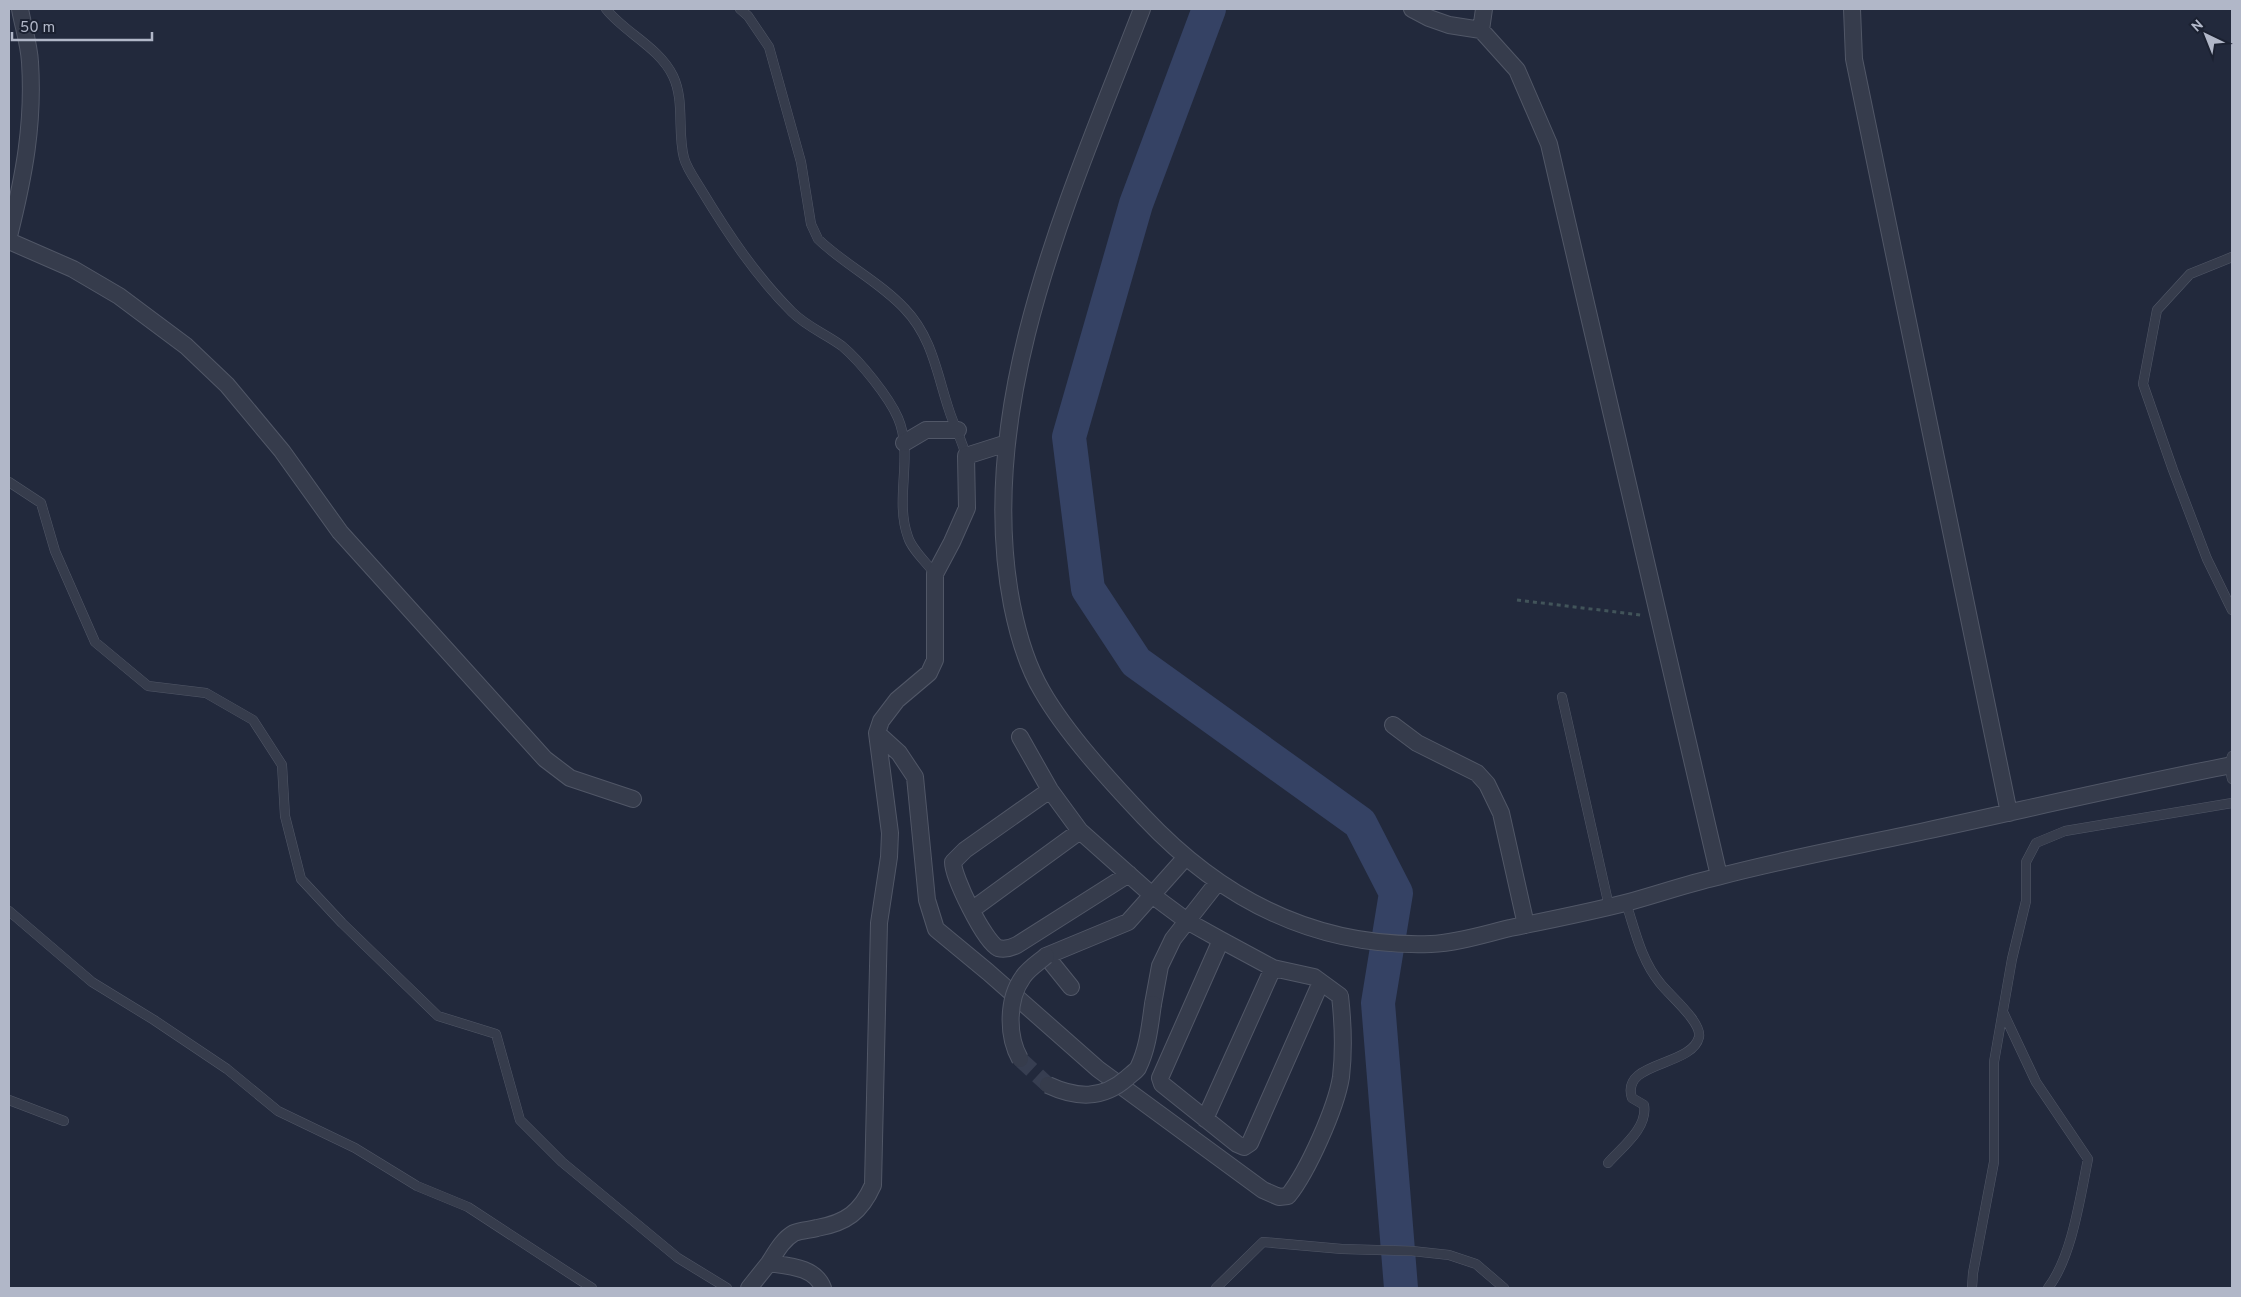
<svg xmlns="http://www.w3.org/2000/svg" width="2241" height="1297" font-family="Overpass,sans-serif">
<rect width="100%" height="100%" fill="#22293c"/>
<g fill="none" stroke-linecap="round" stroke-linejoin="round">
<path stroke="#354264" stroke-width="34" d="M1209,9l-73,195 -67,233 19,152 48,73 224,161 36,70 -18,110 23,285"/>
<path stroke="#373e51" stroke-width="16" stroke-dasharray="16 8" stroke-linecap="butt" d="M1020,1059l28,26"/>
<g stroke="#515767" stroke-width="10">
<path id="service" d="M606,9c19,24 53,38 67,67 12,25 4,55 11,82 3,11 12,23 18,33 26,43 54,85 90,121 15,15 34,22 50,34 18,15 47,51 56,72 16,37 -4,81 10,119 4,13 19,26 27,37
M740,9l8,7 21,31 32,115 10,62 7,15c27,26 62,43 87,70 27,28 32,65 44,101 5,16 13,30 17,46
M2232,257l-42,17 -33,36 -14,74 30,86 34,89 25,51
M9,482l32,21 14,48 40,91 53,44 58,7 47,27 29,45 3,51 16,63 41,44 96,93 58,18 24,86 42,42 116,96 49,30
M1562,697l47,209
M2232,756l-3,9 3,14
M9,911l83,71 62,38 73,49 51,42 77,37 62,38 51,21 124,81
M2003,1012l33,70 52,77c-8,39 -16,98 -40,129
M9,1100l55,21
M1608,1163c14,-16 40,-35 36,-58l-12,-7c-12,-37 60,-31 67,-61 3,-15 -30,-42 -39,-54 -19,-23 -25,-53 -34,-80
M1216,1288l47,-46 79,7 70,2 37,4 27,9 28,24
M1972,1288l1,-15 21,-111v-100l18,-103 14,-58v-39l10,-19 29,-12 167,-28"/>
</g>
<g stroke="#515767" stroke-width="18">
<path id="minor" d="M1142,9c-71,184 -169,395 -130,596 6,30 14,59 30,86 24,42 68,90 102,126 77,82 172,131 287,127 26,-1 54,-10 79,-16 40,-8 80,-16 119,-26 29,-8 58,-18 88,-25 68,-18 139,-31 208,-46 102,-22 204,-46 307,-66
M1412,9l17,9 20,7 32,5 36,40 32,74 170,732
M1852,9l2,50 155,754
M1481,30l3,-21
M9,236c15,-60 25,-112 21,-174 -1,-18 -7,-36 -10,-53
M9,241l64,28 46,27 67,50 41,39 55,66 58,81 205,227 25,19 63,21
M904,443l22,-13h32
M1393,725l24,18 60,30 10,11 14,29 25,112
M877,733l22,20 16,24 12,123 9,29 52,43 110,97 165,121 16,7 9,-1c20,-25 48,-88 53,-119 3,-26 2,-55 -1,-81l-26,-19 -41,-9 -52,-28 -34,-19 -35,-26 -72,-64 -30,-41 -30,-53
M1050,790l-85,60 -12,12c0,15 31,79 45,86 7,2 13,0 19,-3l112,-71
M973,909l107,-78
M1221,940l-61,138 2,6 75,60 7,3 6,-4 71,-161
M1071,987l-25,-31 82,-34 58,-65
M1153,1004l7,-38 13,-27 44,-56
M1205,1119l68,-151
M749,1288l20,-25
M823,1288c-8,-21 -34,-22 -54,-25 7,-11 14,-24 25,-30 7,-3 16,-3 23,-5 29,-5 44,-16 56,-43l6,-262 10,-66 1,-24 -13,-100 4,-12 16,-21 32,-27 6,-13v-86l17,-32 15,-34 -1,-52 41,-13"/>
</g>
<path stroke="#42545a" stroke-width="3" stroke-dasharray="4 4" stroke-linecap="butt" d="M1517,600l124,15"/>
<use href="#service" stroke="#363c4c" stroke-width="9"/>
<use href="#minor" stroke="#363c4c" stroke-width="16"/>
<g stroke="#515767" stroke-width="18" stroke-linecap="butt">
<path id="minor-bridge" d="M1020,1059c-13,-23 -13,-60 3,-82 5,-8 16,-15 23,-21
M1048,1085c28,13 54,15 79,-7 3,-3 8,-6 11,-10 10,-20 12,-43 15,-64"/>
</g>
<use href="#minor-bridge" stroke="#363c4c" stroke-width="16"/>
</g>
<rect width="2241" height="1297" fill="none" stroke="#b1b7c8" stroke-width="20"/>
<g transform="translate(2206 35) rotate(317)" stroke="#1b2131" stroke-width="4" paint-order="stroke">
<path d="M0-4L9 19L0 12L-9 19Z" fill="#b1b7c8"/>
<text y="-8" font-size="14" font-weight="bold" text-anchor="middle" fill="#b1b7c8">N</text>
</g>
<path d="M12 32v8h140v-8" fill="none" stroke="#b1b7c8" stroke-width="2.5"/>
<text x="20" y="32" font-size="15" fill="#b1b7c8" stroke="#1b2131" stroke-width="4" paint-order="stroke">50 m</text>
</svg>
